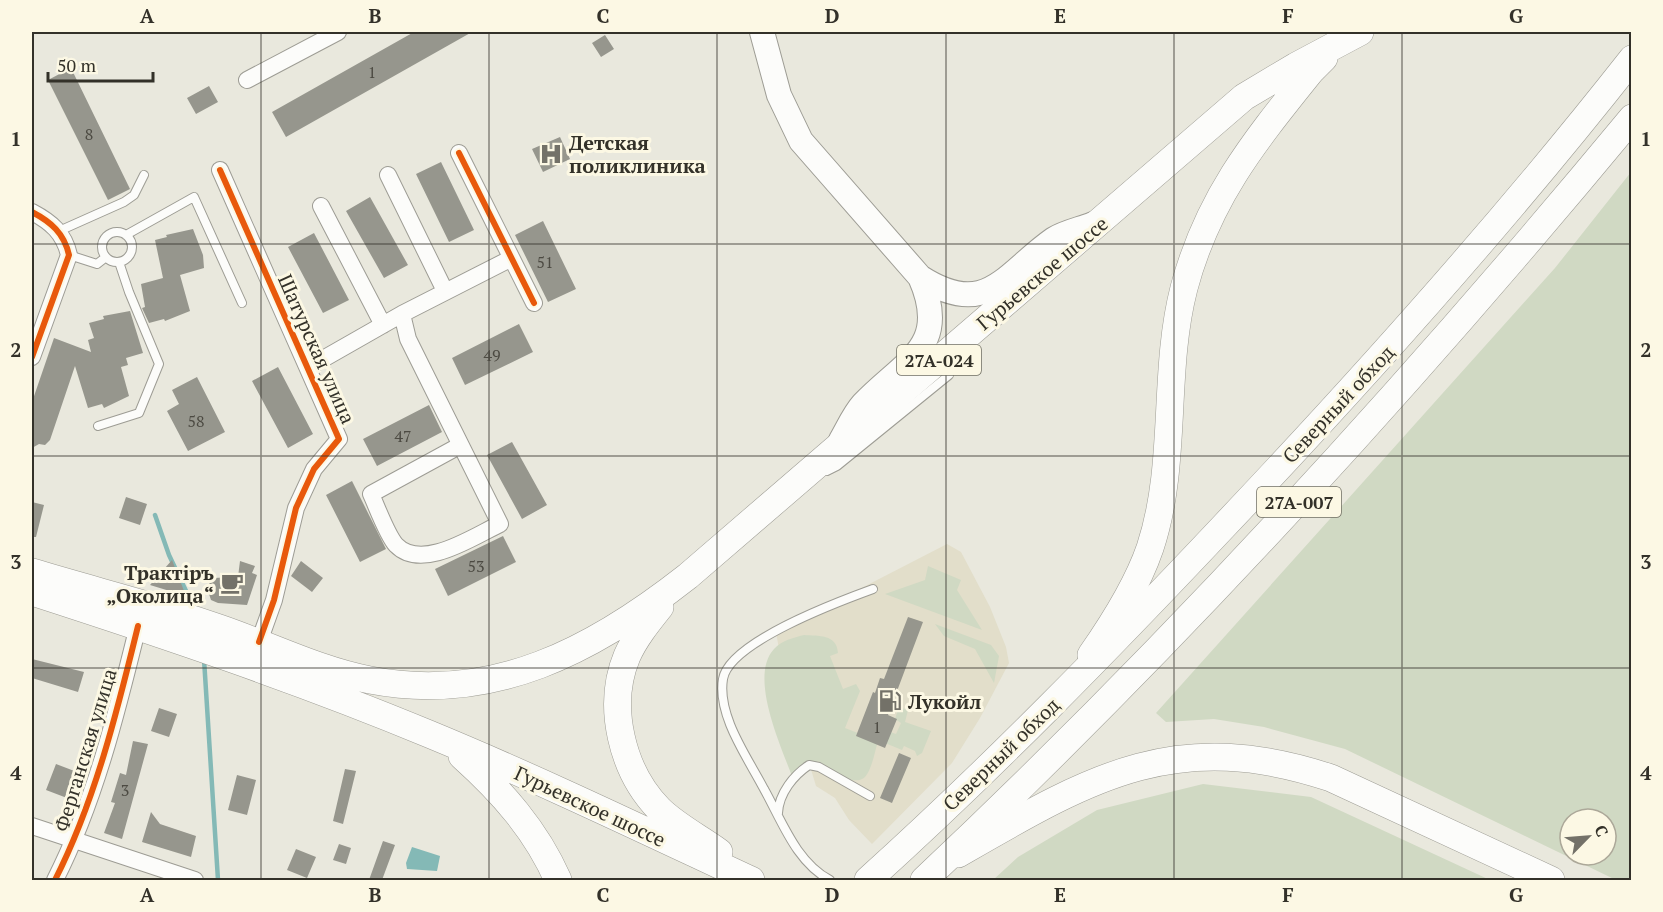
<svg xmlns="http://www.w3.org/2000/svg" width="1663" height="912" font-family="'PT Serif',serif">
<rect width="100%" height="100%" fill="#e9e8dd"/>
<path fill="#e2deca" d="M947,544l14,8 29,55 16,40 3,16 -29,55 -28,45 -80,81 -23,-24 -14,-22 -19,-12 -31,-103 -9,-51z"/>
<path fill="#d0d9c3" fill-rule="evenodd" d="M1631,172v708h-15l-271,-131 -81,-22 -50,-8 -48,3 -10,-9 399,-445zM1570,819h36v36h-36z
M928,566l33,14 -4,10 25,40 -97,-36 40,-14z
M935,624l56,21 8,11 -5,27 -19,-34 -31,-13z
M804,635c14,1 33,-1 34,18l-8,3 13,33 13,-5 4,7 -15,37 33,13c-3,10 -6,28 -13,36 -11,11 -38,-8 -47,-16l-25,18c-11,-31 -45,-102 -19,-130 8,-9 19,-11 30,-14z
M899,707l9,3 -3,12 26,9 -9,22 -5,3 -2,-5 -11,-5 -2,4 -17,-7 5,-11 6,2 5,-11 -6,-4z
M1203,784l108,13 179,83h-497l25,-23 79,-47z"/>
<path fill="#84b9b6" d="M412,847l28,9 -3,15 -30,-2 -1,-6z"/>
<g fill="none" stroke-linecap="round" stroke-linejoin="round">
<path stroke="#84b9b6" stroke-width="4.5" d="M155,515l14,40 26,55
M204,659l14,221"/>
</g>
<path fill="#96968d" d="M414,32h58l-186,105 -14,-25z
M605,35l9,14 -13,8 -9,-14z
M71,68l59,121 -22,11 -60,-120z
M209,86l9,16 -22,12 -9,-16z
M560,137l10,22 -27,13 -11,-23z
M441,162l33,68 -25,12 -33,-68z
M370,197l38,68 -24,13 -38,-67z
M543,221l33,68 -28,13 -33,-67z
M193,229l10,26 1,13 -24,7 10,36 -25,10 -1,-2 -15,4 -7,-15 3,-1 -4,-23 22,-6 -8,-38 12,-3 -1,-2z
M314,233l35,67 -26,13 -35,-66z
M130,311l13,42 -17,5 2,7 -7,2 8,29 -25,12 -2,-4 -14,4 -13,-42 -25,74 -5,5 -6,-1 -7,4v-46l22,-64 37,14 -3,-12 6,-2 -5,-15 15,-4 -1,-3z
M519,324l14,28 -68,33 -13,-27z
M278,367l35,67 -25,14 -36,-67z
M197,377l28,55 -37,19 -21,-40 12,-7 -7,-14z
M429,405l13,27 -65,34 -14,-27z
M512,442l35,63 -25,14 -35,-64z
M352,481l34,68 -26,13 -34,-67z
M126,497l21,7 -7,21 -21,-7z
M32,502l12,3 -8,32h-4z
M503,536l13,26 -68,34 -13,-27z
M172,560l14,36 -36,-11z
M240,561l15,5 -3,7 5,2 -10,30 -29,-2 -7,-3 -4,-12 5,-10 26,-1z
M301,561l22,17 -11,14 -21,-16z
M908,617l15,5 -35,93 9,4 -12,29 -29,-12 17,-44 2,1 5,-15 4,1z
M32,659l52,13 -6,20 -46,-14z
M159,708l18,6 -8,23 -18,-6z
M133,741l15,3 -26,95 -18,-6 11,-30 -4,-1 9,-29 6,2z
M899,753l12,5 -19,45 -12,-5z
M56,764l21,8 -10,26 -21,-8z
M345,769l11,2 -13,53 -10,-3z
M237,775l19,5 -9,35 -19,-5z
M151,812l9,12 36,12 -5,21 -49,-15z
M383,841l12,4 -13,35h-13z
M339,844l12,4 -5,16 -13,-4z
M296,849l20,8 -9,21 -20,-8z"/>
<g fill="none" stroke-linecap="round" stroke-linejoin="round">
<g stroke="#9d9c94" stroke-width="10">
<path id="service" d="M59,231l65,-29 10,-7 10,-20
M102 247a15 15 0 1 1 30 0a15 15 0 1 1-30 0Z
M126,235l68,-38 48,106
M69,255l28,9 9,-7
M98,426l41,-13 20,-49 -30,-72 -10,-30
M827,471l10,-5 112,-91
M778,813c1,-20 16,-38 31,-48l10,2 51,29
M830,880c-34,-18 -48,-59 -66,-91 -16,-31 -47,-73 -41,-110 6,-37 117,-78 150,-90"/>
</g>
<g stroke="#9d9c94" stroke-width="18">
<path id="minor" d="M247,80l91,-48
M459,153l75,150
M220,170l119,269 -25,30 -18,39 -22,92 -15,42
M388,175l57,116
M321,206l62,119
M32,212c19,10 32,21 37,43l-37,102
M402,314l6,25 92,185c-26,12 -78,48 -104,21 -9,-10 -19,-38 -25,-51l88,-48
M309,367l93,-53 108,-55
M32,826l163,54
M55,880c40,-79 62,-168 83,-254"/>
</g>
<g stroke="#9d9c94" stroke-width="26">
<path id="secondary" d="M762,32l17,63 22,46 119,136c67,43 84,-3 134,-38 11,-7 27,-10 39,-15
M841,440c7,-12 13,-26 22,-36 42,-44 88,-57 57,-127"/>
</g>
<g stroke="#9d9c94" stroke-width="28">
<path id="primary" d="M32,572c62,19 126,34 187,56 50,17 99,42 151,52 123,24 224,-30 318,-104l556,-479 52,-31 64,-34
M32,592c133,43 267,88 397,142 109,45 215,96 322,146
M660,607c-12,15 -25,31 -33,49 -21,50 -5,115 32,153 17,17 41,29 60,43
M1091,655c23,-33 46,-69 59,-107 28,-84 12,-175 34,-260 24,-90 70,-146 127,-217l13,-13
M462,756c40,36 74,74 96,124
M958,854c132,-76 217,-128 373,-76l220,102"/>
</g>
<g stroke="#9d9c94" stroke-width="28">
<path id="trunk" d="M868,880c124,-112 241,-232 356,-354 142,-150 280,-304 408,-467
M924,880c253,-238 486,-494 708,-762"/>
</g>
<use href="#service" stroke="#fcfcfa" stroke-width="8"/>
<use href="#minor" stroke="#fcfcfa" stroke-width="16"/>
<use href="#secondary" stroke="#fcfcfa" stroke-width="24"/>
<use href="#primary" stroke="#fcfcfa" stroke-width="27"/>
<use href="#trunk" stroke="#fcfcfa" stroke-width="27"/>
<g stroke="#fcf8e4" stroke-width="10">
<path id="cycleway" d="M459,153l75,150
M220,170l119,269 -25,30 -18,39 -22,92 -15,42
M32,212c19,10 32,21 37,43l-37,102
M55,880c40,-79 62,-168 83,-254"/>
</g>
<use href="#cycleway" stroke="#e8590c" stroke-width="6"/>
</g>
<path fill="none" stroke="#333129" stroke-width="1.5" stroke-opacity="0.55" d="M261,32v848M489,32v848M717,32v848M946,32v848M1174,32v848M1402,32v848M32,244h1600M32,456h1600M32,668h1600"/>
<defs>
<g id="hospital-bare" transform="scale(1.8)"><path d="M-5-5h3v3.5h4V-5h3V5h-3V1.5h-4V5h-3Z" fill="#737168" stroke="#fcf8e4" stroke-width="2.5" paint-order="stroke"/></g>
<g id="cafe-bare" transform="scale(1.8)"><path d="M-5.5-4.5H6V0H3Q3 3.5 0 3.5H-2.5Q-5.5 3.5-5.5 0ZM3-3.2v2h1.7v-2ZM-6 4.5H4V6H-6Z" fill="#737168" stroke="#fcf8e4" stroke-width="2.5" paint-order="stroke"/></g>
<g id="fuel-bare" transform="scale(1.8)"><path d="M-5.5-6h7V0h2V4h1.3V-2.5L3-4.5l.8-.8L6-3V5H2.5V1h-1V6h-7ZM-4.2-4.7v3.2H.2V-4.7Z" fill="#737168" stroke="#fcf8e4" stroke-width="2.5" paint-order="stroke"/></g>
</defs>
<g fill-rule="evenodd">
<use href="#hospital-bare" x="551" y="154"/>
<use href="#cafe-bare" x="232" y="583"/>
<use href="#fuel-bare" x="890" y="701"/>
</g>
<g text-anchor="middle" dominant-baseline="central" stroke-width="6" stroke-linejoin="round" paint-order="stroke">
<g font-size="16" fill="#4c4a42">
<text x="372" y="72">1</text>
<text x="89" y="134">8</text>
<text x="545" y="262">51</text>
<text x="492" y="355">49</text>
<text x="196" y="421">58</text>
<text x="403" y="436">47</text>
<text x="476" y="566">53</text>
<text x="877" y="727">1</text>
<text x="125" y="790">3</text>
</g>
<g fill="#fcf8e4" stroke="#6f6d61" stroke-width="1.5">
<rect x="897" y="345" width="84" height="30" rx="4.5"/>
<rect x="1257" y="487" width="84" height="30" rx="4.5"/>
</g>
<g font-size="18" font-weight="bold" fill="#333129">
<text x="939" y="360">27А-024</text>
<text x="1299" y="502">27А-007</text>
</g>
<g font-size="20" font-weight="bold" fill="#333129" stroke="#fcf8e4" text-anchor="start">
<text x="569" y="142">Детская<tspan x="569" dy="23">поликлиника</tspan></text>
<text x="214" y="572" text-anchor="end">Трактiръ<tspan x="214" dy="23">„Околица“</tspan></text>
<text x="908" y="701">Лукойл</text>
</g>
<g font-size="20" fill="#333129" stroke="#fcf8e4">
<text transform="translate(1042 273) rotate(-40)">Гурьевское шоссе</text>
<text transform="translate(317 349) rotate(66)">Шатурская улица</text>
<text transform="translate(1338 404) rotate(-47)">Северный обход</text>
<text transform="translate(85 750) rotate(-73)">Ферганская улица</text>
<text transform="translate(1001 754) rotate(-44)">Северный обход</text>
<text transform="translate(590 806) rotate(25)">Гурьевское шоссе</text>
</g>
</g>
<rect width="1663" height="912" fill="none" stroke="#fcf8e4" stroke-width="66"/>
<g transform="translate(1588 837) rotate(65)"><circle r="28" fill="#fcf8e4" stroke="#aca899" stroke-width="1.5"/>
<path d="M0-4.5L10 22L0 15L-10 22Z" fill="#737168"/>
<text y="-9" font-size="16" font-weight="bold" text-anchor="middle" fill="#333129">С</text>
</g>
<path d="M48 72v9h105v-9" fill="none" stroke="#333129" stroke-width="3"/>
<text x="57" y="72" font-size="18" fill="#333129" stroke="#fcf8e4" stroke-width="4.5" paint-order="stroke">50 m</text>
<rect x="33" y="33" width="1597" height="846" fill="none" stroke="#333129" stroke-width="2"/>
<g font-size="20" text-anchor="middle" font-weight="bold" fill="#333129">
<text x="147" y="23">A</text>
<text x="375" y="23">B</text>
<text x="603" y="23">C</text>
<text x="832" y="23">D</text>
<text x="1060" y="23">E</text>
<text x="1288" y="23">F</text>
<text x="1516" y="23">G</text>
<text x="16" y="146">1</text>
<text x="1646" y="146">1</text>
<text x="16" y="357">2</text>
<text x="1646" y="357">2</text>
<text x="16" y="569">3</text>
<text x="1646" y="569">3</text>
<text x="16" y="780">4</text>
<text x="1646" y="780">4</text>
<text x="147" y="902">A</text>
<text x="375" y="902">B</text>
<text x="603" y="902">C</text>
<text x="832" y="902">D</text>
<text x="1060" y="902">E</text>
<text x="1288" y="902">F</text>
<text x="1516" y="902">G</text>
</g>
</svg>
